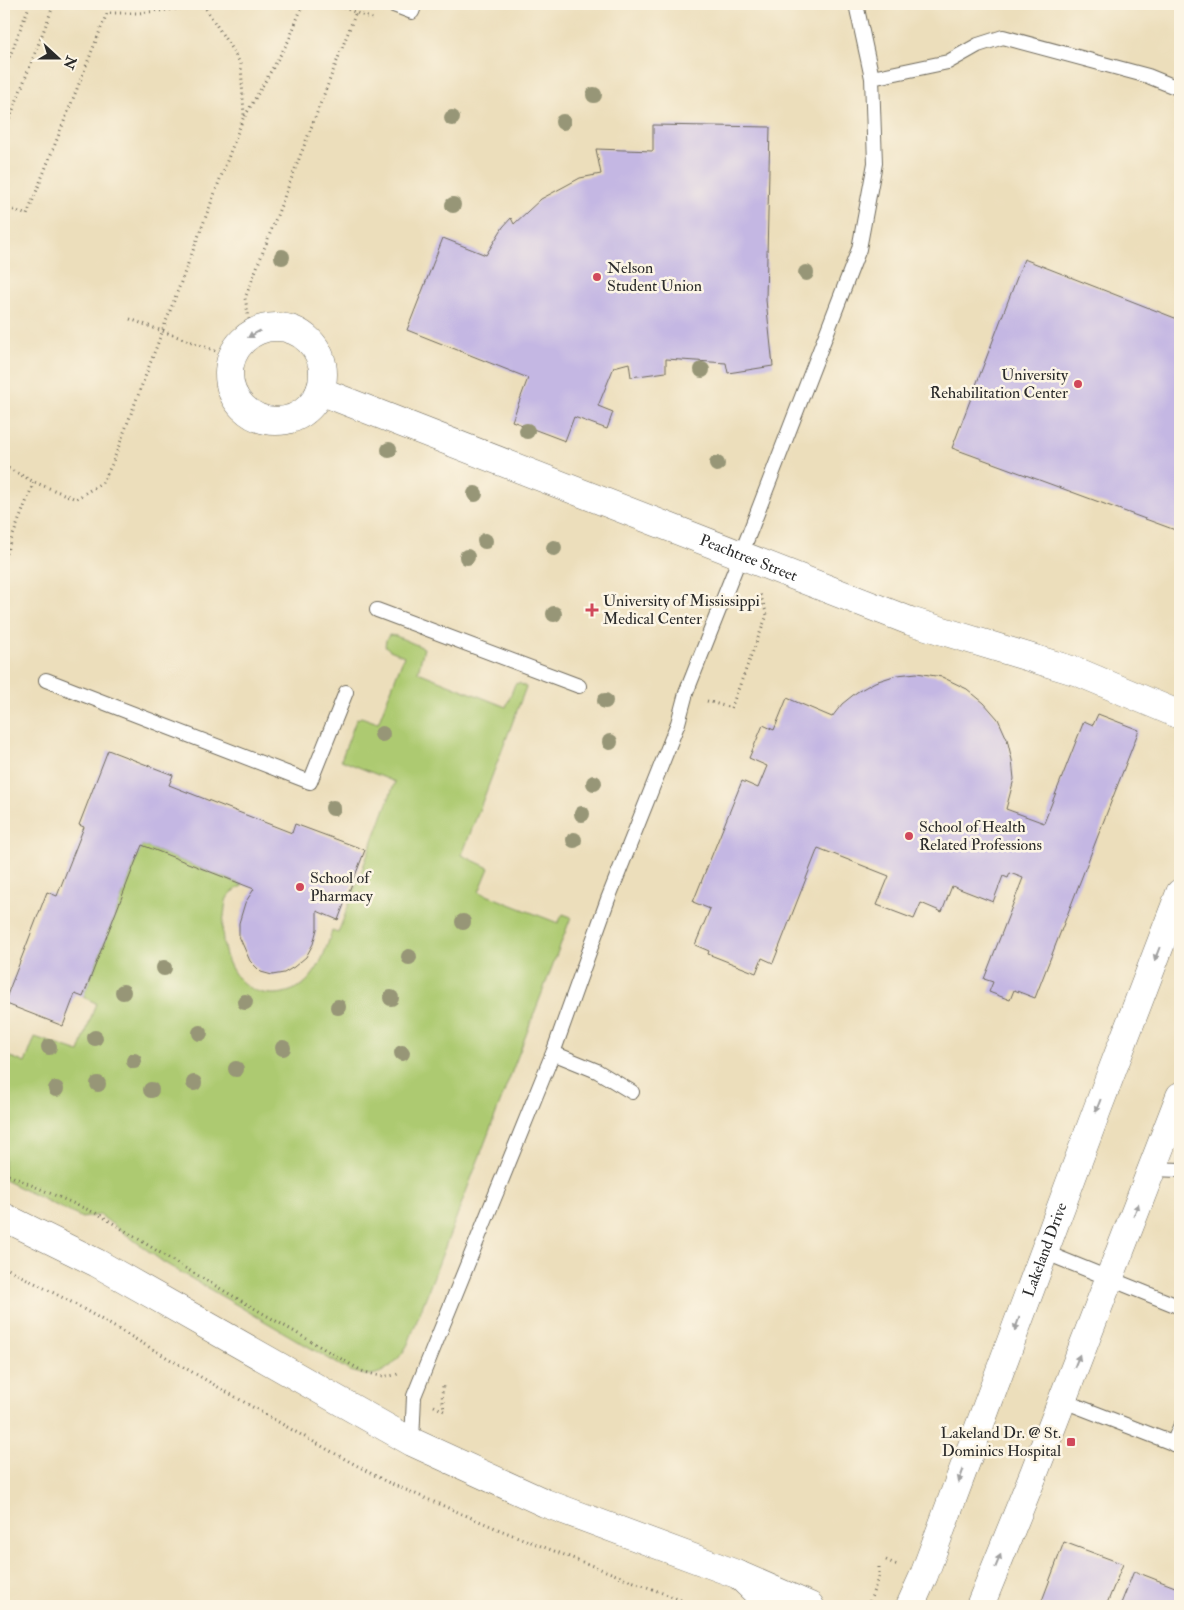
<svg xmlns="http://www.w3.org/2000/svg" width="1184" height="1610" font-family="'IM FELL Double Pica',serif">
<rect width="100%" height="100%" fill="#fcf5e5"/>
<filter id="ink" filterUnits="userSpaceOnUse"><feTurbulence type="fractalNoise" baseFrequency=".02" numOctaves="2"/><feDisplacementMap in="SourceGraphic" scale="10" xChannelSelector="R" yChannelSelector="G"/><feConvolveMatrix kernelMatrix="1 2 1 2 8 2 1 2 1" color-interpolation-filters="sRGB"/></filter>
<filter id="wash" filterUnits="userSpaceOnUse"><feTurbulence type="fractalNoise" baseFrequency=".0096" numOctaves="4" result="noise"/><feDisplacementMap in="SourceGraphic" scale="20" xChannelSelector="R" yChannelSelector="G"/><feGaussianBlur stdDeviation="1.12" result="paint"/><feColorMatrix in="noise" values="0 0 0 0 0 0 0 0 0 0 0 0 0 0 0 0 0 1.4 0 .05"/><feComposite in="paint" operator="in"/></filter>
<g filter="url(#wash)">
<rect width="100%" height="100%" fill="#ecdebb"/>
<path fill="#adca71" stroke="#6c7a4e" d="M389,635l7,1 28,12 -6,24 88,35 9,-23 4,-1 7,4 -64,168 27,13 -10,24 79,31 5,-9 8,3 -163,427c-8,15 -24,33 -43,31 -5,-1 -10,-3 -15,-4l-187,-109 -63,-47 -18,3 -78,-38v-126l21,9 10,-26 44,15 17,-49 -13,-6 59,-152 101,40c-4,3 -12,7 -15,12 -3,4 -3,13 -4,19 -7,34 10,79 50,78 11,0 24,-5 32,-12 14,-13 20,-33 26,-51l6,2 57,-151 -54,-22 15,-40 5,-3 17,6 26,-67 -14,-6 -5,-4 1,-6z"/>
<g id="blocks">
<path fill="#c4b7e3" d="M653,125l117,2 -4,173 7,66 -45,7 -2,-10 -60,-4v13l-35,5 -2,-14 -15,4 -16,39 15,6 -6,17 -33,-12 -9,24 -53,-20 16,-43 -121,-48 36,-92 43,17 17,-28 8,-9 3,6 27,-25 39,-21 21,-4 -5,-25 57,2z
M1024,259l156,61v206l-2,5 -226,-83z
M917,673l25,4 25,12 17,14 14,16 9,20 5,21 2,19 -8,30 38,14 40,-102 9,4 5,-11 41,16 -104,268 -21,-8 -4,10 -21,-8 4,-10 -9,-3 39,-101 -13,-5 -2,5 -5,-2 -10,26 -41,-16 -10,26 -21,-9 -7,16 -37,-14 12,-29 -71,-28 -45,115 -11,-5 -6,15 -48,-19 1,-3 -14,-6 15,-36 -17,-7 49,-121 16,7 9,-22 -18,-8 14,-33 11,5 13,-32 45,19 10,-13 15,-12 18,-10 22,-7z
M108,750l65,25 -4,10 123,48 3,-9 70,26 -27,70 -21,-9v18l-4,15 -7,13 -12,10 -10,6 -12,2 -11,-3 -11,-11 -11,-25v-13l6,-20 9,-14 -112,-44 -59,152 -8,-3 -12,32 -59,-23 43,-111 10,4 27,-69 -5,-2z
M1064,1542l59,22 -17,42h-66z
M1134,1571l46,18v17h-60z"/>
</g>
</g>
<g filter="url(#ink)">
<use href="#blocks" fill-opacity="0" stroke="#6f6a5d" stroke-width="1"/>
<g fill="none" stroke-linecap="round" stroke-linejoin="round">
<g stroke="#6f6a5d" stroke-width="16">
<path id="service" d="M391,4l21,8 3,-8
M872,78l76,-16 30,-17 25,-8 145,39 32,13
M377,610l202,76
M46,680l264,102 36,-90
M553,1053l44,18 35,21
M1152,1169l28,1
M1044,1252l136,55
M1061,1400l119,46
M412,1442l2,-46 139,-343 55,-154 70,-176 8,-30 65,-164 108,-280 16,-86 -3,-85 -16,-74
M1173,1444l7,-17"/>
</g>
<g stroke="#6f6a5d" stroke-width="29">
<g id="minor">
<circle cx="276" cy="374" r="47"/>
<path id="s1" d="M320,391l590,230 168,51 102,43"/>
<path d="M4,1217l93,46 315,179 133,61 194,72 71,31"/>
</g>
</g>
<g stroke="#6f6a5d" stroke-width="29">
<g id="primary">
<path d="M739,1575l32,31"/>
<path id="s2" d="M910,1606l14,-31 173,-465 83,-217"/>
<path d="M980,1606l54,-133 146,-377"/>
</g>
</g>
<path stroke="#6f6a5d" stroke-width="3" stroke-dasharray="1 4" stroke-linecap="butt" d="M334,4l41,16
M4,71l26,-67
M245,116l44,-76 14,-36
M4,133l50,-129
M4,206l23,9 80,-202h31l68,-7
M130,319l102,38
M252,334l-7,-36 111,-286
M4,466l30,16 42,17 27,-17 9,-18 132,-348 -3,-52 -38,-60
M4,558l30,-76
M707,701l24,7 36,-93 -7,-21
M4,1173l96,42 78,49 184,107c13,4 25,8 38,2
M4,1267l69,36 221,128 91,50 115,49 196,76
M434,1406l10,5 -2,-17 1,-8
M886,1560l11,5
M868,1606l11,-30v-10"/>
<use href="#service" stroke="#fff" stroke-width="14"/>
<use href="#minor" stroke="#fff" stroke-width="28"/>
<use href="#primary" stroke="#fff" stroke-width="28"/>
</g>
<g fill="#979677">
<circle cx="594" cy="95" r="8"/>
<circle cx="452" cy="118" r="8"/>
<circle cx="563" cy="122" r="8"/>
<circle cx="453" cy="205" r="8"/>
<circle cx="282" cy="257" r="8"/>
<circle cx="806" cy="273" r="8"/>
<circle cx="702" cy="370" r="8"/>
<circle cx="527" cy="431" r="8"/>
<circle cx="389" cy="450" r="8"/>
<circle cx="717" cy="464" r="8"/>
<circle cx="475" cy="494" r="8"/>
<circle cx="485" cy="541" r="8"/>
<circle cx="554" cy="548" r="8"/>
<circle cx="467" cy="557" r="8"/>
<circle cx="554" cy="614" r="8"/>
<circle cx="605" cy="701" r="8"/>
<circle cx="382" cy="734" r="8"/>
<circle cx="610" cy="742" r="8"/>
<circle cx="594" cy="783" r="8"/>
<circle cx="333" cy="808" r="8"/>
<circle cx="582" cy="814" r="8"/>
<circle cx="574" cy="840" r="8"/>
<circle cx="463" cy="922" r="8"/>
<circle cx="409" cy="957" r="8"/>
<circle cx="164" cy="968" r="8"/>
<circle cx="123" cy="992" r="8"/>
<circle cx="391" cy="998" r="8"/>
<circle cx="245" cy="1002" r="8"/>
<circle cx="338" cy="1007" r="8"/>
<circle cx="200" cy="1033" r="8"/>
<circle cx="95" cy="1038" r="8"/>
<circle cx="49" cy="1047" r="8"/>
<circle cx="283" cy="1048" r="8"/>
<circle cx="402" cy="1053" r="8"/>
<circle cx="134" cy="1061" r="8"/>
<circle cx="236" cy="1069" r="8"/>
<circle cx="194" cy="1083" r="8"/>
<circle cx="98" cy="1084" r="8"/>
<circle cx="56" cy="1089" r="8"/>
<circle cx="151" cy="1090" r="8"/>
</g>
<defs><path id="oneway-solid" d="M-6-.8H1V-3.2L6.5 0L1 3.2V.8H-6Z" transform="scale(1.25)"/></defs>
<g fill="#a0a0a0">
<use href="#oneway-solid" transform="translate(254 334) rotate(151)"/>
<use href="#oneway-solid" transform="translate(1157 954) rotate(111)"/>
<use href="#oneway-solid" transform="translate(1098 1106) rotate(111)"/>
<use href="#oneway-solid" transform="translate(1136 1210) rotate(-69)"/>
<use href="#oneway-solid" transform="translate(1017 1324) rotate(110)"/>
<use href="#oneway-solid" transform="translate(1077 1361) rotate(-68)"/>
<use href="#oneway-solid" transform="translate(961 1476) rotate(110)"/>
<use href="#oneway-solid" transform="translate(998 1561) rotate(-68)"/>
</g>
</g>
<g fill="#d1495b" stroke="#fcf5e5" stroke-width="2">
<circle cx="597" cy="277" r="5"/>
<circle cx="1078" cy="384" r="5"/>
<path d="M589.5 602.5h5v5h5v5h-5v5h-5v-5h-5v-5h5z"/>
<circle cx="909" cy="836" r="5"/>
<circle cx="300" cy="887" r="5"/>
<rect x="1066" y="1437" width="10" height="10" rx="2.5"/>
</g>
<g text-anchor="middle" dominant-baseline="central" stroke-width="5" stroke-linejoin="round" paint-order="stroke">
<g font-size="16" fill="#2b2b2b" stroke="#fcf5e5" text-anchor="start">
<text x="607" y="268">Nelson<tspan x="607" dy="18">Student Union</tspan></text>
<text x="1068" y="375" text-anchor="end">University<tspan x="1068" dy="18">Rehabilitation Center</tspan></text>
<text x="603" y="601">University of Mississippi<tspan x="603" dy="18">Medical Center</tspan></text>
<text x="919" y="827">School of Health<tspan x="919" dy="18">Related Professions</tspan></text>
<text x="310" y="878">School of<tspan x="310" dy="18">Pharmacy</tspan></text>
<text x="1061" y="1433" text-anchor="end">Lakeland Dr. @ St.<tspan x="1061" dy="18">Dominics Hospital</tspan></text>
</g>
<g font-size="16" fill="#2b2b2b" stroke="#fcf5e5">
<text stroke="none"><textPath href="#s1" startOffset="460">Peachtree Street</textPath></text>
<text stroke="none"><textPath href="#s2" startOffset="381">Lakeland Drive</textPath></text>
</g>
</g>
<rect width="1184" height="1610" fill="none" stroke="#fcf5e5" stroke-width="20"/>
<g transform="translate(58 58) rotate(111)" stroke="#fcf5e5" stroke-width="4" paint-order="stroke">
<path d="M0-4L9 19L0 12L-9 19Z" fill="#2b2b2b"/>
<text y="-8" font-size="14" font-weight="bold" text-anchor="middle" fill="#2b2b2b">N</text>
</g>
</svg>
